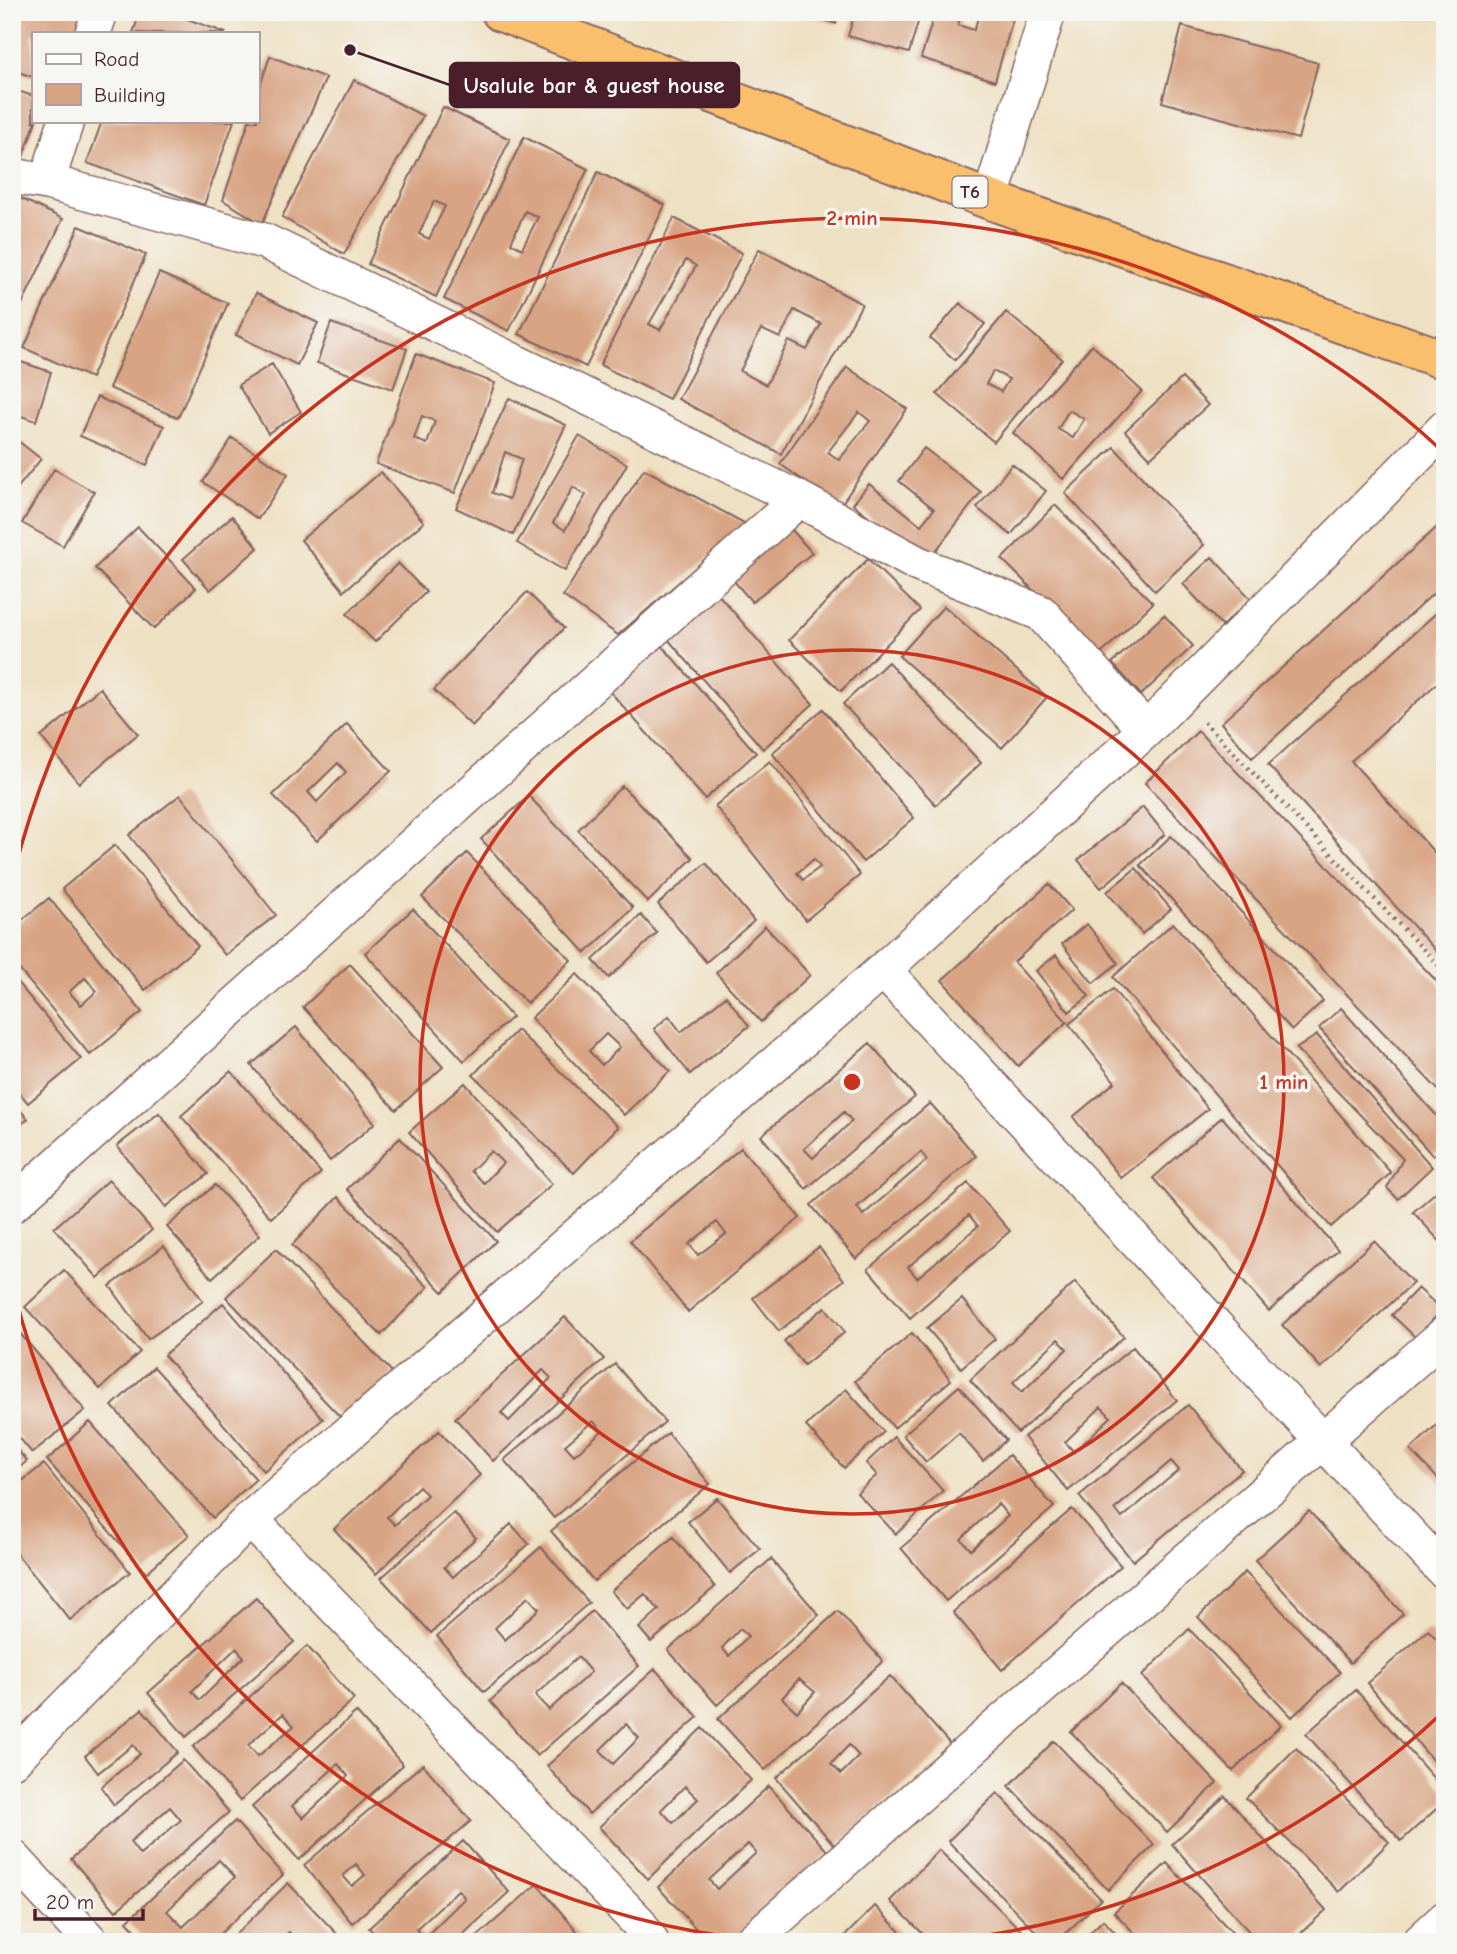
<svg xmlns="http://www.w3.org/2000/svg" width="1457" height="1954" font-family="'Comic Neue',sans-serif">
<rect width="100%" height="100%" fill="#f6f6f2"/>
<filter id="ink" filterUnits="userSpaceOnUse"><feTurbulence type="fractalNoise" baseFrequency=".0143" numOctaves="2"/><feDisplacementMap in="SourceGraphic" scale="14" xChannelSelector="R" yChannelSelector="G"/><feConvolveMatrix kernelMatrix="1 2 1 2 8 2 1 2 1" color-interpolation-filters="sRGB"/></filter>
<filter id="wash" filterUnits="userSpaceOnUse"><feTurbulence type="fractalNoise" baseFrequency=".00686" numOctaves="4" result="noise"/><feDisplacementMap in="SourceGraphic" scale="28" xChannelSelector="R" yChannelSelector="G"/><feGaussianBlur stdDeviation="1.57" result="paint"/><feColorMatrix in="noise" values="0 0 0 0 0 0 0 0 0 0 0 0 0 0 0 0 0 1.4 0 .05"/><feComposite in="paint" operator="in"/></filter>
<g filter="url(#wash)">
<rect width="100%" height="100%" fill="#eee0c2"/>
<g id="blocks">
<path fill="#d8a484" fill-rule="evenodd" d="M12,12h73l-7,21h-45v44l-21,-7z
M140,12h28l58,21h-93z
M801,12h38l-3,12z
M855,12h66l-12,41 -61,-17z
M935,12h27l-4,13 16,5 6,-18h35l-20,69 -74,-23z
M1182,26l136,37 -20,76 -136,-37z
M270,56l56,22 -64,146 -39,-24 26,-79h8v-26z
M354,80l69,36 -79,138 -62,-37z
M12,89l21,7v25h3l-17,47 -7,-3z
M443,107l67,32 -74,158 -68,-33zM434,201l11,5 -16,33 -10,-5z
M102,121h132l-30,84 -117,-42z
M524,137l64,32 -79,162 -65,-32zM525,211l13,6 -16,32 -11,-6z
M598,172l67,33 -79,162 -67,-33z
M12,194l51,25 -51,106z
M674,218l68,35 -73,146 -69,-34zM686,260l10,6 -36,64 -11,-6z
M79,226l67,29 -55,123 -67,-30z
M759,249l103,55 -81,150 -103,-55zM794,310l27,14 -14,26 -18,-9 -23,44 -26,-14 21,-42 19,9z
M159,273l69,30 -50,115 -69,-30z
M256,293l62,30 -21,42 -61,-30z
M960,303l25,21 -30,36 -25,-22z
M1006,312l56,47 -68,83 -57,-48zM993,371l16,8 -8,13 -15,-8z
M331,323l76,26 -14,40 -76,-26z
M1092,345l50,46 -79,88 -50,-46zM1069,410l15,9 -11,19 -15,-9z
M416,354l79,29 -40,110 -79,-29zM422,416l13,5 -8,23 -13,-5z
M12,359l39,13 -15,49 -24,-8z
M272,364l29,48 -33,21 -30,-48z
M847,367l60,42 -67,97 -60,-42zM859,412l11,9 -31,39 -11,-8z
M1182,378l26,27 -58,53 -25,-27z
M97,397l67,29 -17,39 -67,-29z
M509,398l57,27 -53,110 -57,-27zM505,452l17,7 -13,40 -17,-6z
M12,436l29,23 -26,32 -3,-2z
M579,436l48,28 -62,107 -48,-28zM573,487l13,8 -21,35 -12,-7z
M232,438l56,36 -30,45 -55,-37z
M1114,447l90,98 -49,46 -90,-98z
M924,448l57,44 -54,70 -74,-58 16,-20 52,41 13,-16 -35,-28z
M1012,464l34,27 -35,44 -34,-27z
M54,469l40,23 -31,54 -41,-23z
M644,469l102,55 -128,111 -55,-39z
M381,472l43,50 -80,69 -43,-51z
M1055,505l98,98 -54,53 -97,-97z
M232,516l26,32 -48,42 -27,-31z
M1445,520v63l-193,175 -31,-35z
M787,524l25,29 -60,49 -24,-28z
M138,527l58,61 -42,41 -59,-61z
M1212,557l39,42 -29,27 -39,-42z
M868,559l52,51 -79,81 -52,-51z
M398,563l28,29 -51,50 -28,-28z
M527,592l37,36 -92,98 -38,-36z
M718,594l95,110 -50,45 -96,-111z
M1445,605v71l-94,85 94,103v97l-177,-196z
M944,606l103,91 -45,51 -103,-92z
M1164,615l29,31 -52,49 -29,-32z
M657,640l99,113 -51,46 -100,-113z
M888,662l93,101 -45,42 -93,-101z
M100,688l38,46 -59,49 -38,-46z
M823,709l91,109 -51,44 -91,-109z
M347,724l44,47 -74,70 -44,-46zM338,763l8,9 -29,30 -9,-10z
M1198,731l247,259v107l-300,-314z
M770,761l90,114 -54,45 -91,-114zM814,859l6,8 -17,13 -6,-7z
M622,786l71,72 -45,44 -70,-72z
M180,795l96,120 -51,40 -96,-120z
M529,796l104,112 -47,45 -105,-114z
M1143,807l22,27 -64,54 -23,-28z
M1171,836l152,165 -31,29 -152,-165z
M115,845l83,101 -53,44 -83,-101z
M467,853l104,107 -44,43 -105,-106z
M706,863l48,58 -48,41 -48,-58z
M1136,868l35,41 -29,25 -35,-42z
M1049,884l23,26 -58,52 53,60 -49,44 -76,-86z
M49,898l93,114 -52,43 -78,-94v-33zM85,978l12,13 -16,14 -12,-13z
M413,909l99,108 -48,44 -99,-108z
M641,915l16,18 -48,45 -16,-18z
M1173,923l218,250 -60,54 -218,-250z
M1087,924l31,39 -25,20 -31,-39z
M765,926l45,49 -49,47 -45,-49z
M1056,955l33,41 -20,16 -33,-41z
M350,964l93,103 -47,43 -93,-103z
M577,974l93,97 -46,44 -93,-97zM606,1034l14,13 -18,18 -13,-14z
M12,976l69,83 -53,44 -16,-19z
M1113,989l95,120 -87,69 -48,-61 42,-35 -46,-58z
M726,996l23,30 -59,48 -36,-45 15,-13 12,16z
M1341,1008l104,117v21l-12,10 -114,-128z
M296,1027l79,96 -45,38 -79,-96z
M517,1030l101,97 -44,46 -101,-98z
M1317,1035l115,132 -34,32 -11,-11 16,-29 -107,-110z
M870,1043l45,54 -109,92 -45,-53zM844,1112l8,9 -39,37 -9,-9z
M231,1071l90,102 -50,45 -90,-102z
M465,1083l87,101 -55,48 -88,-100zM491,1151l12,12 -19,20 -13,-12z
M12,1101l16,18 -16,13z
M930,1103l46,53 -120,103 -45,-54zM921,1152l6,8 -64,55 -6,-8z
M159,1113l49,61 -42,33 -49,-61z
M1222,1117l116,133 -69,61 -116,-133z
M400,1138l96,103 -53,51 -96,-103z
M741,1148l59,70 -112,94 -58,-71zM717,1222l9,12 -28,21 -9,-11z
M109,1180l43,50 -54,48 -44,-50z
M968,1183l42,48 -100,87 -42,-49zM969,1215l9,11 -61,52 -9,-11z
M1445,1184v63l-32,-35z
M215,1185l45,50 -48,43 -45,-51z
M338,1197l90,90 -47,48 -89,-90z
M1374,1241l39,42 -92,85 -39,-43z
M164,1246l39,55 -55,38 -38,-53z
M819,1247l25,33 -65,51 -26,-33z
M276,1249l117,124 -49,48 -118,-124z
M64,1270l76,82 -40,37 -75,-82z
M1075,1282l49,55 -106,96 -48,-53zM1058,1339l9,10 -45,43 -9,-10z
M1418,1288l24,22 -26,28 -24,-23z
M962,1299l33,40 -34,29 -34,-40z
M223,1303l100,116 -59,52 -100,-116z
M825,1307l20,25 -41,33 -20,-24z
M565,1317l39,42 -111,102 -38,-43zM543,1370l8,8 -42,43 -8,-8z
M12,1324l73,86 -53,43 -20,-24z
M912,1333l39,47 -57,48 -39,-47z
M1133,1347l44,53 -109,91 -44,-54zM1101,1407l10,10 -37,35 -9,-10z
M615,1364l50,58 -111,96 -50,-58zM593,1421l9,10 -28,24 -9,-10z
M154,1367l102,112 -43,39 -101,-112z
M959,1386l47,54 -23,21 -24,-28 -33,29 -23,-27z
M846,1389l38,43 -40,36 -38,-42z
M1188,1405l54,65 -109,91 -54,-65zM1171,1461l8,9 -57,48 -7,-9z
M1445,1417v69l-35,-36z
M90,1422l99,113 -43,38 -99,-113z
M439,1431l41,44 -104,99 -42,-45zM419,1486l8,9 -32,30 -8,-8z
M668,1433l42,51 -116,97 -43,-50z
M894,1437l49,54 -47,43 -39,-41 20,-18 -11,-12z
M12,1444l15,17 -15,13z
M1009,1455l45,52 -108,94 -45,-53zM998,1504l10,12 -37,34 -10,-11z
M44,1464l86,108 -60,48 -58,-72v-59z
M717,1498l43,51 -30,24 -42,-51z
M1072,1509l49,57 -119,104 -49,-58z
M1309,1511l94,103 -53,49 -95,-103z
M454,1513l22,25 -32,29 9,10 58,-53 18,20 -98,89 -50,-55z
M673,1537l42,50 -64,55 -12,-14 20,-18 -14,-16 -18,15 -16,-18z
M541,1547l48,56 -105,89 -47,-56zM528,1597l11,12 -34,31 -10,-12z
M771,1559l48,56 -102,90 -49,-55zM740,1629l8,7 -19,20 -7,-8z
M1245,1572l95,100 -48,45 -94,-100z
M256,1598l38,44 -108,95 -38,-44zM236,1648l8,9 -44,43 -8,-9z
M592,1611l47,55 -102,90 -47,-55zM578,1657l13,15 -42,38 -14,-15z
M838,1611l45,50 -118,109 -47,-51zM799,1679l16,13 -18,20 -15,-14z
M1189,1629l92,96 -48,46 -91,-95z
M1428,1630l17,17v128l-78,-92z
M307,1646l47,53 -114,102 -47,-54zM283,1714l11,12 -36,30 -10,-11z
M655,1669l43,48 -109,97 -42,-48zM626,1724l13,14 -26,26 -13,-14z
M890,1676l60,68 -114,103 -60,-69zM849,1745l10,11 -18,18 -10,-10z
M1121,1683l96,100 -50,49 -96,-100z
M1356,1690l89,101v10l-44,40 -95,-107z
M142,1709l36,43 -64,53 -13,-18 39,-33 -7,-9 -35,28 -13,-17z
M356,1712l47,53 -104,95 -47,-53zM338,1764l10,12 -45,42 -11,-12z
M702,1728l49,52 -103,99 -49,-52zM685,1786l13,13 -25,24 -12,-13z
M1054,1741l100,104 -46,45 -99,-104z
M1296,1748l93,94 -50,50 -93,-94z
M183,1760l46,52 -113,99 -45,-52zM170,1807l11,13 -41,35 -10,-13z
M423,1764l48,57 -119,102 -48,-58zM356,1864l9,11 -13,11 -9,-10z
M769,1786l59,66 -98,90h-22l-50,-55zM748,1844l8,9 -39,36 -8,-9z
M997,1793l104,106 -44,43h-11l-98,-101z
M1225,1796l101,114 -35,32h-33l-86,-98z
M235,1821l48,54 -72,67h-65l-19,-21zM219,1860l16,17 -52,50 -16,-16z
M463,1841l46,51 -54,50h-73l-13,-14zM458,1890l7,8 -41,40 -8,-9z
M939,1850l94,92h-102l-41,-41z
M1167,1863l74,79h-98l-29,-30z
M288,1883l50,52 -7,7h-35l-7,-10 -11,10h-50z
M537,1884l46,54 -5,4h-107z
M875,1906l35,36h-71z
M1103,1920l21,22h-44z"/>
</g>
</g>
<g filter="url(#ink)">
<use href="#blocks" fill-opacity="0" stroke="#836360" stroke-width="2"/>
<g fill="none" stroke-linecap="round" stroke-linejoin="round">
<g stroke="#836360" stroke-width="38">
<path id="minor" d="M93,33l7,-21
M12,176l35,6 217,59 535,258 119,65 123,49 105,117
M47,182l19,-61
M990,200l58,-188
M883,970l562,602
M12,1205l787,-706
M250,1519l388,403 13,20
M12,1761l238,-242 633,-549 263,-240 299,-302
M12,1857l79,85
M751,1942l694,-608
M1420,1942l25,-23"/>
</g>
<g stroke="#836360" stroke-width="42">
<path id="trunk" d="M501,12l489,188 455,160"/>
</g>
<path stroke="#836360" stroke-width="4.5" stroke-dasharray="2 5" stroke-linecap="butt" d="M1204,722l241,250"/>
<use href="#minor" stroke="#fff" stroke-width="35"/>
<use href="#trunk" stroke="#f9bf6d" stroke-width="38"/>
</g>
</g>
<g fill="none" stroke="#c8321e" stroke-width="3.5">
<circle cx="852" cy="1082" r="432"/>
<path d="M1441 1714A864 864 0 0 1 942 1941M762 1941A864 864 0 0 1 14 1291M14 873A864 864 0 0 1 1441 450"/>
</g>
<g text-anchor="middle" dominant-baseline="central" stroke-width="7" stroke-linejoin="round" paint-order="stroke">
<rect fill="#f6f6f2" stroke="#7e6067" stroke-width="2" x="952.5" y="176.5" width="35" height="31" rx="5"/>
<g font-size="19" font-weight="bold" fill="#4a1f2b">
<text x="970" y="192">T6</text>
</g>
</g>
<circle cx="852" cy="1082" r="10" fill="#c8321e" stroke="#f6f6f2" stroke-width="3.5"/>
<g font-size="21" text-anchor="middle" font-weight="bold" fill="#c8321e" stroke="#f6f6f2" stroke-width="7" stroke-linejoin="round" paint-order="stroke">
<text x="852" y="225">2 min</text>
<text x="1284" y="1089">1 min</text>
</g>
<path fill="none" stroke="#4a1f2b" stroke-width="2.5" d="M350 50L450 85"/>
<circle fill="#4a1f2b" stroke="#f6f6f2" stroke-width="2.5" cx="350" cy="50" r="7"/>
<rect fill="#4a1f2b" stroke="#4a1f2b" stroke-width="2.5" x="450" y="63" width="289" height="44" rx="7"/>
<g font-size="23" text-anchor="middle" font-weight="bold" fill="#fff">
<text x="594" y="93">Usalule bar &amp; guest house</text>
</g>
<rect width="1457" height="1954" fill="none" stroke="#f6f6f2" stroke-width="42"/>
<rect x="32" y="32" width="228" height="91" fill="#f6f6f2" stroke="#b1a0a2" stroke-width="2"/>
<rect x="46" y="54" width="35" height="10" fill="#ffffff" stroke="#b1a0a2" stroke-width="2"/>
<text x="94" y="66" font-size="21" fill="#4a1f2b">Road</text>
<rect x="46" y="84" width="35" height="21" fill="#d8a484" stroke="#b1a0a2" stroke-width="2"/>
<text x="94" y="102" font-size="21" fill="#4a1f2b">Building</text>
<path d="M35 1909v10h108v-10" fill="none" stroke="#4a1f2b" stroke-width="3.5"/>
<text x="46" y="1909" font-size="21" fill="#4a1f2b" stroke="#f6f6f2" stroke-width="5" paint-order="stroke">20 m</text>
</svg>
